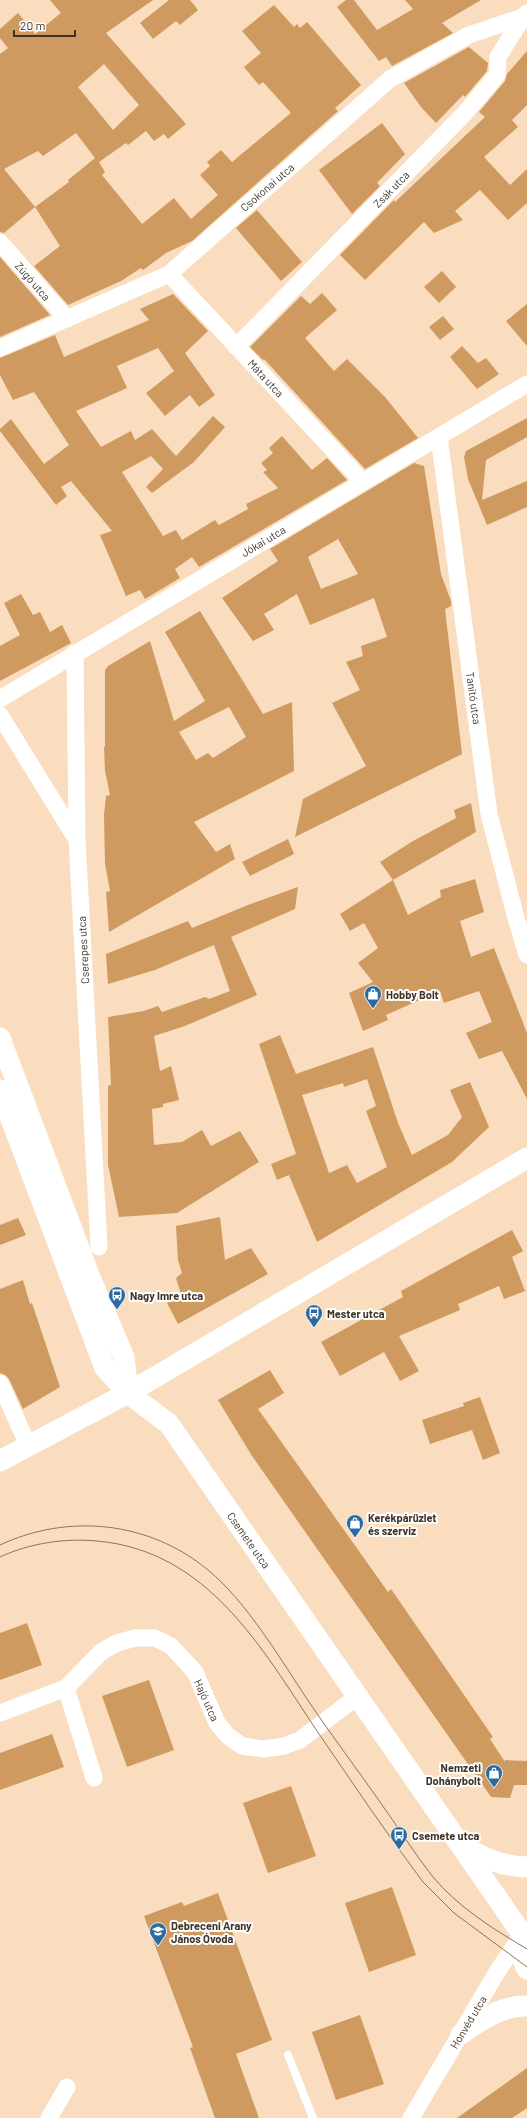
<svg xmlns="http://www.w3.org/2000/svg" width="527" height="2118" font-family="Barlow,sans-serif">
<rect width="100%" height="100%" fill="#f9ddbe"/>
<path fill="#ce9a5f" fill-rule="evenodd" d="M50,0h103l-47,33 80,91 -18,15 -4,-5 -10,7 -8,-10 -18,14 -2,-2 -27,19 6,10 -3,3 40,49 32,-26 17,21 27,-24 -18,-20 10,-9 -3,-4 14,-12 11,12 59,-49 -28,-31 -4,3 -15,-18 17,-14 -19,-22 32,-26 20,22 3,-3 3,4 7,-6 54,63 -26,23 3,3 -146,130 -26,12 -23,17 -2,-2 -20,13 -53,24 -34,-39 26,-20 -25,-39 -31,26 -4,-1v-178l8,-6 -8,-10v-9l18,-16 17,21 26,-21zM104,64l35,41 -26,25 -35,-43zM76,133l19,25 -27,22 1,2 -34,25 -31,-38 34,-18 5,5z
M169,0h21l8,10 -18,15 -4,-4 -23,18 -13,-16z
M346,0h8l23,30 36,-21 -8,-9h76l-39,23 11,10 -61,33 -6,-9 -7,4 -42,-54z
M469,47l19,16 -1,8 -22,26 -2,-2 -27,28 -15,-16 -17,-24z
M527,51v54l-15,15 6,7 -34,30 26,28 17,-16v34l-19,17 -28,-30 -25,21 8,9 -29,13 -10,-11 -59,58 -25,-25 54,-55 1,2 90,-85 -6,-5 26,-31 2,-7z
M382,123l23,31 -28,29 3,3 -28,28 -33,-44z
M257,210l45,52 -21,19 -45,-53z
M0,257l50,58 -50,22z
M442,271l14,16 -17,16 -15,-16z
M322,293l15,17 -32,28 29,33 13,-12 38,38 33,41 -53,31 -101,-110 -1,1 -13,-13 51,-51 9,8z
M173,294l35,37 -23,22 30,42 -16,12 -9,-12 -25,21 -19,-23 28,-22 -16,-23 -41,18 10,22 -51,23 25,36 30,-16 4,9 17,-11 24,27 37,-40 12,11 -31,35 -42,31 -6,-6 17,-18 -12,-13 -29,16 41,64 13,-6 6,10 33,-20 4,5 29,-16 -2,-5 32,-16 -15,-16 4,-2 -6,-7 12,-10 -4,-5 13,-12 30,34 15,-12 20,22 -148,87 -7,-10 -17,12 5,9 -35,21 -5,-9 -14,6 -26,-61 12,-4 -41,-50 -10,6 6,9 -11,9 -56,-74v-2l11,-10 33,45 25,-19 -35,-53 -21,8 -13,-25v-17l55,-23 9,22 85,-37 -9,-11z
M527,304v42l-21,-25z
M443,316l11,13 -14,11 -11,-13z
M462,346l16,17 8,-5 13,16 -22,15 -27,-32z
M527,418v19l-41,23 -4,40 45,-19v26l-40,18 -19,-46 -4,-22 2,-6z
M414,463l10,3 17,108 10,27v5l-6,3 17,145 -167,83 8,-38 63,-33 -34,-63 28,-13 -14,-28 17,-6 -2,-10 26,-9 -13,-39 -64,27 -13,-31 -33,20 10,16 -21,11 -31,-43 56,-37 -8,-12zM338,539l20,35 -37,15 -13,-32z
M21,594l12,21 7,-3 10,20 12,-7 9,18 -71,38v-35l20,-11 -16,-32z
M200,611l63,103 29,-12 2,69 -100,51 22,30 14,-8 5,15 -126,73 -3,-40 4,-1 -5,-27 -1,-49 2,-19 4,-1 -5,-24 -1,-24h1v-77l3,-4 42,-25 24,80 31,-20 -40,-69zM229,707l17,30 -33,21 -5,-5 -12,7 -17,-28z
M471,803l5,29 -83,48 -13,-18 33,-21 43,-23 -2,-8z
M288,839l6,15 -44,22 -8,-14z
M475,879l9,33 -24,9 11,36 23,-9 33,85v66l-25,-48 -23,8 -13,-26 26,-11 -13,-31 -35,12 -4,-12 -54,24 2,5 -25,11 -14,-38 24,-11 -15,-19 20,-15 -14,-25 -14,8 -10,-17 53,-34 15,35 33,-18 -1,-7z
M298,887l-3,22 -64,28 26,58 -72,31 -31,10 6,35 11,-5 8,34 -16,4v3l-11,2 2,36 28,-3 20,-12 9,16 29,-15 19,31 -82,51 -58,4 -11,-52v-79l3,-1 -3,-68 36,-6 14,-5 4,6 43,-15 4,2 21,-8 -16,-46 -59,25 -47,14 -2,-30 82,-33 4,7 56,-23z
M280,1035l16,39 77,-27 25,76 14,32 36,-20 14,-18 -12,-27 20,-8 19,45 -37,35 -135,80 -28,-67 -12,5 -6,-16 25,-10 -37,-110zM367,1079l9,27 -10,5 21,56 -30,16 -10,-18 -18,8 -27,-78 41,-12 1,4z
M220,1217l5,43 26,-12 17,26 -90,50 -11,-21 14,-9 -5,-16 6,-5 -4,-13 -2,-34z
M18,1218l8,17 -26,10v-20z
M512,1230l11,21 -11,6 13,34 -21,8 -5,-13 -41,18 2,6 -61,26 20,35 -19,10 -16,-29 -44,24 -19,-34 82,-45 -2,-6z
M23,1280l7,24 2,-1 28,84 -37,22 -14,-30 -4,-4 -5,-2v-84z
M270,1370l14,23 -26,16 130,183 3,-3 102,148 -3,2 15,23v-2l22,1v24h-13l-4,13 -19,-1 -239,-341 -34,-56z
M480,1397l20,56 -17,7 -11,-30 -42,14 -8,-24 42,-14 -1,-3z
M27,1623l15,42 -42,15v-47z
M149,1680l25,70 -47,17 -25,-71z
M52,1734l12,33 -64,23v-37z
M291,1786l25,70 -48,17 -25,-70z
M392,1887l24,68 -47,17 -24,-69z
M218,1893l54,147 -36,14 23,64h-44l-25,-70 3,-1 -49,-131 38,-14 2,4z
M360,2015l24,69 -48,16 -24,-68z
M527,2068v40l-15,10h-55z"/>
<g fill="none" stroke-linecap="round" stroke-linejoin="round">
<path stroke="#fff" stroke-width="8" d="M288,2055l25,63"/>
<path stroke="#fff" stroke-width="17" d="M0,242l67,77
M169,274l194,208
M236,347l229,-234 32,-38 1,-18 25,-40
M0,348l169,-74 221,-195 79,-44 54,-18 4,-4
M439,437l50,377 27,104 11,37
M75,653l2,187 22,407
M0,699l527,-315
M0,715l77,125
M0,1383l28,62
M66,1688l28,90
M0,1713l66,-25 35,-36 16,-9 18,-5h20l16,8 24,26 22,51 11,13 14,10 22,3 20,-3 16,-6 58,-44
M49,2118l18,-31
M411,2118l86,-146 27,-40"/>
<path stroke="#fff" stroke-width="21" d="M0,1038l89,237 35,82 4,36
M0,1090l105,278 23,25 41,31 353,510
M0,1461l128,-68 399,-235
M465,1847c21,13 38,19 62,20
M522,1934c-3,14 -1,22 5,35
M461,2034c18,-13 42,-29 66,-28"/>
<path stroke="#877662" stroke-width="1" d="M0,1545c68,-32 149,-24 208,25 39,32 73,90 101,132 23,34 48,67 71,100 18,25 34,51 53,75 25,30 60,52 94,72
M0,1557c30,-14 65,-19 97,-16 111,10 164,106 220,190 35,51 69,102 106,151l31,31 73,54"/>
</g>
<defs>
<g id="shop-pin" transform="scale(0.9)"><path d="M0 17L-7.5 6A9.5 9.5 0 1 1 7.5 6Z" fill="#2c69a0" stroke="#fff"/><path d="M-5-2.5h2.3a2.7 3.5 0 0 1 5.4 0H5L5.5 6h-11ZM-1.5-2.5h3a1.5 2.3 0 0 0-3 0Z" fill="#fff"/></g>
<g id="bus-pin" transform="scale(0.9)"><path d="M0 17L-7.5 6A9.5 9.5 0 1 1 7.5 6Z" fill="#2c69a0" stroke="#fff"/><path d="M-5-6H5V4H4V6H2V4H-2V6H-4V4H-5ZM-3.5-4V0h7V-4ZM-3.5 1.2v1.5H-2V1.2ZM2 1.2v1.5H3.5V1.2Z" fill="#fff"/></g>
<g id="school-pin" transform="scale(0.9)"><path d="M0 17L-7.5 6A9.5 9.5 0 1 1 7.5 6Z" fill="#2c69a0" stroke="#fff"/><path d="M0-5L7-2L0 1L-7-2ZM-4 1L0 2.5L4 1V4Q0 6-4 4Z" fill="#fff"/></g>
</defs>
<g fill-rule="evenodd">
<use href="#shop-pin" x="373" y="994"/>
<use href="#bus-pin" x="117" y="1295"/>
<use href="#bus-pin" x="314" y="1313"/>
<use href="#shop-pin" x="355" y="1523"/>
<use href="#shop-pin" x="494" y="1773"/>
<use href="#bus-pin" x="399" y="1835"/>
<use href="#school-pin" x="158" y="1931"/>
</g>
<g text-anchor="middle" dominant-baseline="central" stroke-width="4" stroke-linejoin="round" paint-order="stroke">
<g font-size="11" fill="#3f3428" stroke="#fff">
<text transform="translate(267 187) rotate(-41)">Csokonai utca</text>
<text transform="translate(391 189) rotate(-46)">Zsák utca</text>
<text transform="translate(33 281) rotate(49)">Zúgó utca</text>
<text transform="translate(266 378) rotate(47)">Máta utca</text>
<text transform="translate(263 541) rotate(-31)">Jókai utca</text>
<text transform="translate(474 698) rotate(82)">Tanító utca</text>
<text transform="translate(83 950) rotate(-93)">Cserepes utca</text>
<text transform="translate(249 1540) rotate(55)">Csemete utca</text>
<text transform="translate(207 1700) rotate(66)">Hajó utca</text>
<text transform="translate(468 2022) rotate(-59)">Honvéd utca</text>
</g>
<g font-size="11" font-weight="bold" fill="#3f3428" stroke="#fff" text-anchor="start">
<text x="386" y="994">Hobby Bolt</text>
<text x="130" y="1295">Nagy Imre utca</text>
<text x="327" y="1313">Mester utca</text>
<text x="368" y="1517">Kerékpárüzlet<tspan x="368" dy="13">és szerviz</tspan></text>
<text x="481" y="1767" text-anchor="end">Nemzeti<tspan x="481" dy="13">Dohánybolt</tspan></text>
<text x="412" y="1835">Csemete utca</text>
<text x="171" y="1925">Debreceni Arany<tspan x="171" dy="13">János Óvoda</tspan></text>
</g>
</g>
<path d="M14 30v6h61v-6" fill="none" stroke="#3f3428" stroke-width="2"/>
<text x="20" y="30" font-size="12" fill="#3f3428" stroke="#ffffff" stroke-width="3" paint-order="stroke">20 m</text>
</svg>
